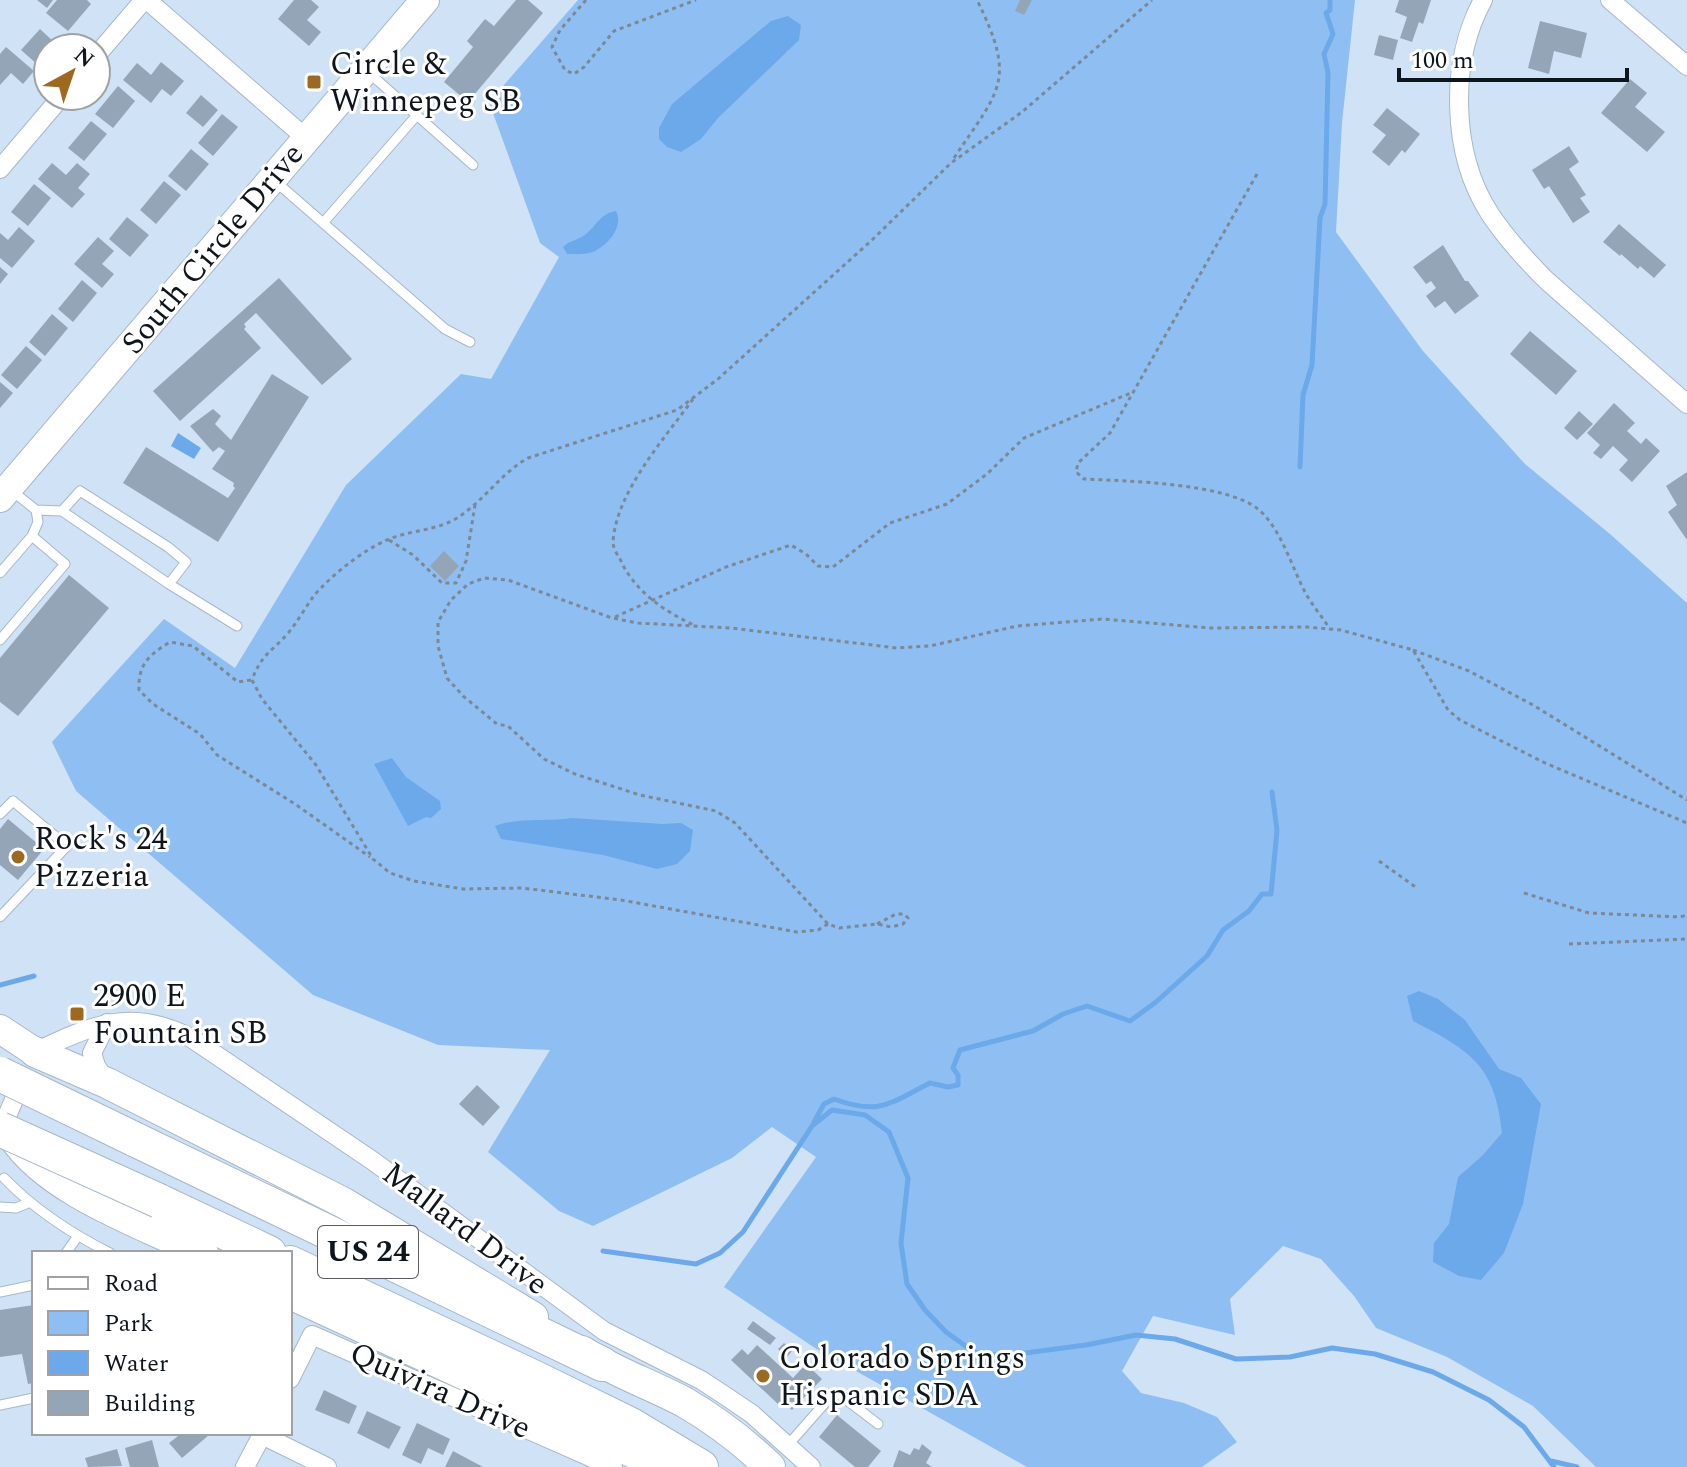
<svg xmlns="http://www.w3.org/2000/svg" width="1687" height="1467" font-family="Spectral,serif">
<rect width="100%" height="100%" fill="#d0e2f5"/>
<path fill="#8fbff2" d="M578,0h777l-13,123 -6,109 87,119 102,113 85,70 77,69v864h-91l-63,-61 -86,-49 -71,-29 -22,-32 -33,-37 -38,-13 -53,53 5,36 -82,-19 -31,55 19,22 43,10 33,14 20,25 -35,25h-175l-212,-119 -91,-61 92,-130 -44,-30 -40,31 -139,68 -34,-15 -71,-59 62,-102 -112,-5 -125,-50 -237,-204 -24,-49 112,-123 71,49 111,-183 115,-111 30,5 68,-122 -19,-14 -51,-141z"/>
<path fill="#6ba9ea" d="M788,16l13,9 -2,15 -81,78 -17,21 -20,13 -14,-5 -8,-8v-11l13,-24 99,-83z
M616,211c8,16 -8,34 -23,41 -8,3 -18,2 -26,2l-4,-7c7,-7 16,-7 23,-13 11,-9 15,-21 30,-23z
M178,433l23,15 -7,11 -23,-13z
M392,758l14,19 34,24 1,8 -10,9 -5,-1 -18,9 -34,-62z
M572,818l91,6 18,-1 12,7 -3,21 -13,13 -20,5 -54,-14 -102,-16 -6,-13c24,-9 51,-4 77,-8z
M1419,991l19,8 27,21 34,49 22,9 20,26 -18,100 -19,49 -23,27 -22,-4 -26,-14 1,-19 15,-19 9,-47 25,-22 19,-22c-7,-69 -32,-82 -89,-112l-6,-25z"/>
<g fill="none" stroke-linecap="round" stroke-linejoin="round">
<path stroke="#6ba9ea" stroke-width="5" d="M1300,467l3,-72 9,-30 8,-147 5,-14 3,-131 -4,-19 9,-20 -7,-21 4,-3v-10
M0,985l34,-9
M814,1122l10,-18 10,-5c46,17 56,4 96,-16l18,4 10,-2v-10l-5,-7 7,-18 73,-19 30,-17 24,-8 43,15 26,-19 51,-46 16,-26 26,-19 13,-17h9l6,-64 -5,-38
M603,1251l93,13 24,-11 23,-21 69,-106 20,-16 33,5 24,17 19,46 -7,65 6,41 18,26 21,22 28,20 29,4 83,-11 50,-10 39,4 61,20 54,-2 42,-9 43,6 58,18 56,28 35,27 30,40
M1551,1461l26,6"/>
</g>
<path fill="#94a5b7" d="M37,0h16l-6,8z
M57,0h30l4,4 -23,27 -22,-18z
M294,0h17l8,7 -12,13 14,12 -12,14 -31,-27z
M516,0h12l15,13 -75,89 -24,-20 29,-35 -6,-6 18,-22 9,7z
M1020,0h12l-8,15 -9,-4z
M1399,0h32l-8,24 -4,-2 -7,20 -12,-4 7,-21 -12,-5z
M1540,21l47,12 -6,25 -27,-7 -5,23 -21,-6z
M40,29l16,15 -3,4h-5v5l-10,12 -17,-15z
M1379,35l19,5 -5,20 -19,-5z
M6,47l28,24 -11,13 -12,-11 -11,12v-31z
M161,62l23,19 -13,15 -9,-7 -11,14 -28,-23 14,-17 14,12z
M1630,79l17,14 -12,14 30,25 -18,20 -46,-39z
M118,86l17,15 -22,27 -18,-14z
M201,95l17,15 -15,17 -17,-14z
M1387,108l33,26 -15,19 -3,-3 -13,16 -17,-14 14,-17 -13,-10z
M222,114l16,13 -25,29 -15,-13z
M91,121l16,13 -23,27 -16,-13z
M1569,146l10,16 -10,7 17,26 -6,3 10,14 -17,11 -24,-37 -5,3 -12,-19z
M191,149l18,15 -23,27 -18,-15z
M52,163l14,12 11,-12 13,11 -12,14 7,6 -13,14 -34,-29z
M164,181l17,14 -25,29 -16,-14z
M34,184l17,14 -23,28 -17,-14z
M127,217l22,18 -19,22 -21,-18z
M1619,224l47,41 -12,13 -14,-12 -2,3 -17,-15 -1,2 -17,-14z
M19,227l16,14 -23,27 -12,-10v-25l8,7z
M98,237l16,14 -12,13 12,10 -12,14 -28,-24z
M1443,245l22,36h3l11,15 -24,18 -10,-13 -10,7 -9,-12 10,-8 -5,-7 -5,3 -13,-17z
M0,267l8,7 -8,10z
M279,278l73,81 -30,26 -66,-72 -12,11 2,3 -2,2 17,19 -81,73 -27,-30z
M82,280l15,13 -24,29 -15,-13z
M52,314l16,14 -23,28 -16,-14z
M1530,331l47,40 -21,24 -46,-41z
M26,346l16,14 -25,29 -16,-14z
M272,374l37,23 -91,145 -95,-59 23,-36 82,51 7,-10 -2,-2 1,-3 -22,-14 13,-18 -6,-4 -6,5 -23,-26 23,-17 8,7 -6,8 16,16z
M0,382l13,11 -13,15z
M1614,403l21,20 -8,8 14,13 5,-6 14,13 -28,31 -13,-12 9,-10 -15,-14 -12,13 -8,-6 7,-8 -13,-12z
M1579,411l14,13 -16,16 -13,-12z
M1687,472v68l-19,-28 9,-7 -11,-19z
M444,551l15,15 -14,15 -15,-15z
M69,575l40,33 -91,108 -18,-14v-44z
M8,819l36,30 -26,31 -18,-15v-36z
M477,1085l23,22 -17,19 -24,-22z
M34,1305v78l-6,1 -6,-30 -22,3v-47z
M753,1321l23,17 -6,7 -23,-16z
M784,1343l8,8 -5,6 -9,-8z
M757,1345l36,33 13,-14 16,15 -30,31 -10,-9 -4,3 -47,-44 11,-11 6,6z
M324,1390l33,16 -8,18 -34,-14z
M367,1411l34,16 -12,22 -32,-16z
M837,1415l44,36 -13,16h-13l-36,-30z
M417,1423l33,16 -7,16 -15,-7 -7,16 -19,-9z
M182,1433h26l1,2 -27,23 -13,-15z
M152,1440l7,27h-29l-5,-19z
M922,1444l10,8 -6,11 6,4h-39l6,-17 11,5 4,-7 5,2z
M117,1449l5,17 -34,1 -3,-9z
M453,1451l30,16h-38z"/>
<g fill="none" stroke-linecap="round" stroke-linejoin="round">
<g stroke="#a6b7ca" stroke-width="11">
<path id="service" d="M368,72l105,93
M276,182l169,147 25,13
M323,223l94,-108
M11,490l25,20 26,1 18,-20 88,56 18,15 -17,22
M62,511l107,73 68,42
M0,573l32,-37
M0,640l65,-76 -33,-28 6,-14 -2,-12
M0,814l13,-13 54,45 -67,71
M4,1178c31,32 66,55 106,75
M0,1207l16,1 12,-5
M66,1253l12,-17
M0,1292l34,-7
M0,1405l34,-7
M788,1445l44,-50h8l38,29"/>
</g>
<g stroke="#a6b7ca" stroke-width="20">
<path id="minor" d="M147,0l160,139
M1483,0c-34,62 -32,154 7,214 16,24 36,46 56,66l141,124
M1610,0l77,66
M96,56l48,-56
M0,169l62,-73
M34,1055l1,-3c57,-27 96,-45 156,-14l182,123 231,170 97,49 26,17 25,17 59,53
M106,1081l-10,-15 -4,-13 15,-30
M4,1123l19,-44
M290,1379l22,-44 301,132
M262,1435l65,32
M245,1467l18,-34"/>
</g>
<g stroke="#a6b7ca" stroke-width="30">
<path id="primary" d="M0,498l425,-498
M0,1029l35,23"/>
</g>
<g stroke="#a6b7ca" stroke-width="32">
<path id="trunk" d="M35,1052l72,31 237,120 189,114
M12,1135c35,56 131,89 191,118
M290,1294l374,173
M582,1351c32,21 68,33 102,51 31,18 60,40 86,65"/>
</g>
<g stroke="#a6b7ca" stroke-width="36">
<path id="motorway" d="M134,1139l468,225
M159,1201l110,52
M290,1263l247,116 94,46 70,42"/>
</g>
<path stroke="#7c8896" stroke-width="3" stroke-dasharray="4 4" stroke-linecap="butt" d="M586,0l-26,30 -8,17 13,23 9,4 10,-7 30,-36 82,-31
M954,158c46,-69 63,-77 23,-158
M1257,174l-147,259 -32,30 -2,9 8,7c42,2 142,4 174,30 23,19 34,59 48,85 7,12 16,23 24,35
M693,399c-28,39 -77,93 -80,143 0,6 4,12 7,17 14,32 45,53 76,67
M389,540l24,15 29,28h14l10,-22 9,-56
M615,617l111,-50 65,-22 15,9 12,12 15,1 57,-44 57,-19 40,-30 37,-36 109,-46
M1413,650l56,21 64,34 154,95
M251,680l-13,2 -45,-36 -23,-4c-21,13 -32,22 -31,48l14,14 47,30 17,21 78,49 75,53
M1379,861l38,27
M1524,893l65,20 91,4 7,-2
M828,924l-10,6 -21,2 -176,-32 -99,-12 -59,1 -49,-8 -24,-8 -17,-14 -57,-94 -54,-66 -10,-19c10,-27 19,-27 37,-48 9,-11 16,-24 24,-35 16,-20 50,-47 74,-57 22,-10 49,-9 70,-22 27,-17 44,-45 71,-60l149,-48 41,-31 154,-139 79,-77 71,-51 130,-112
M877,924l19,-10h8l4,4 -5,6 -12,3 -14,-3 -38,4 -11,-4 -93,-101 -19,-12 -76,-16 -65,-21 -31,-15 -36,-33 -11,-2 -34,-28 -16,-18 -9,-32v-24l13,-22 17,-16 16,-6 24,2 104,38 26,5 93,5 166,20 33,-2 87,-20 86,-7 107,9 96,-1 35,3 72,20 35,60 12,10 85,43 142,60
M1569,944l118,-5"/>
<use href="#service" stroke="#fff" stroke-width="9"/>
<use href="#minor" stroke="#fff" stroke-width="18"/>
<use href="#primary" stroke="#fff" stroke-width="28"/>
<use href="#trunk" stroke="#fff" stroke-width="30"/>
<use href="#motorway" stroke="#fff" stroke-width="34"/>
<g stroke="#a6b7ca" stroke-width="36" stroke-linecap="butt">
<path id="motorway-bridge" d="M0,1074l134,65
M0,1129l159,72"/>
</g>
<use href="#motorway-bridge" stroke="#fff" stroke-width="34"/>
</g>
<g fill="#9d6920" stroke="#fff" stroke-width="3">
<rect x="306" y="74" width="16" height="16" rx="4"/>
<circle cx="18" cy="857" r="8"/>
<rect x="69" y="1006" width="16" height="16" rx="4"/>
<circle cx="763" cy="1376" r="8"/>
</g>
<g text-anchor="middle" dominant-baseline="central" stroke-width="6" stroke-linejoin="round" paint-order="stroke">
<rect fill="#fff" stroke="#575b60" stroke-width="2" x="318" y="1226" width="100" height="52" rx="6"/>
<g font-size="30" font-weight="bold" fill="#0f151c">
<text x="368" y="1252">US 24</text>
</g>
<g font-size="32" fill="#0f151c" stroke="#fff" text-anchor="start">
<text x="330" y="64">Circle &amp;<tspan x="330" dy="37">Winnepeg SB</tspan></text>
<text x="34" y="839">Rock's 24<tspan x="34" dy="37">Pizzeria</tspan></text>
<text x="93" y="996">2900 E<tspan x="93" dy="37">Fountain SB</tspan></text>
<text x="779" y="1358">Colorado Springs<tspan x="779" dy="37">Hispanic SDA</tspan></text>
</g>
<g font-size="32" fill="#0f151c" stroke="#fff">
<text transform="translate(213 249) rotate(-50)">South Circle Drive</text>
<text transform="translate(465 1229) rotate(37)">Mallard Drive</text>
<text transform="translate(440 1391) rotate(24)">Quivira Drive</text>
</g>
</g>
<rect x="32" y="1251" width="260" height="184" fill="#ffffff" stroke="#9fa1a4" stroke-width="2"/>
<rect x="48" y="1277" width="40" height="12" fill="#ffffff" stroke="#9fa1a4" stroke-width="2"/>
<text x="104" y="1291" font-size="24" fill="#0f151c">Road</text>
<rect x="48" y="1311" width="40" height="24" fill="#8fbff2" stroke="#9fa1a4" stroke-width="2"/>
<text x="104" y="1331" font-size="24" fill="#0f151c">Park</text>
<rect x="48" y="1351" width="40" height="24" fill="#6ba9ea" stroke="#9fa1a4" stroke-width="2"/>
<text x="104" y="1371" font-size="24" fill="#0f151c">Water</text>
<rect x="48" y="1391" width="40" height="24" fill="#94a5b7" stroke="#9fa1a4" stroke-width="2"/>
<text x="104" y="1411" font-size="24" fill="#0f151c">Building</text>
<g transform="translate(72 72) rotate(40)"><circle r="38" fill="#ffffff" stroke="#9fa1a4" stroke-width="2"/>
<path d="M0-6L14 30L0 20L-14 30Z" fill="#9d6920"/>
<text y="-12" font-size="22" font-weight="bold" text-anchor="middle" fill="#0f151c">N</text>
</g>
<path d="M1399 68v12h228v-12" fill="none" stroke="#0f151c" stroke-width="4"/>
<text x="1411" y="68" font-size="24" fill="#0f151c" stroke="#ffffff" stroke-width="6" paint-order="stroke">100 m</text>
</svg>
